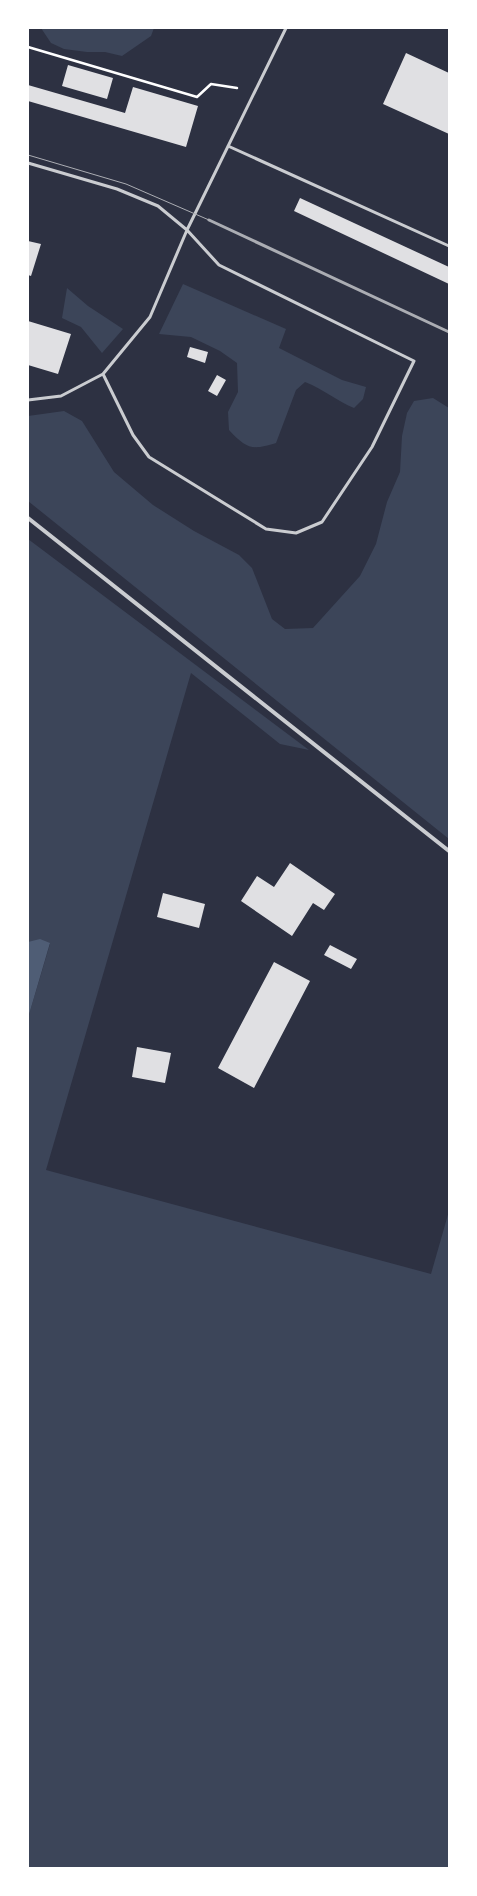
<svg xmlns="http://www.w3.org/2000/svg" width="477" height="1896" font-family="'Work Sans',sans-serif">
<rect width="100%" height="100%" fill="#2d3142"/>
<path fill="#3c4559" d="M41,28h113l-3,8 -29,20 -17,-4h-18l-23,-3 -13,-6z
M183,284l103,45 -7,19 63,32 24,7 -3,12 -9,9c-17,-7 -31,-19 -49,-26l-9,8 -20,53c-25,8 -30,5 -47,-13l-1,-18 10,-20 -1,-29 -17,-12 -29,-14 -32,-3z
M67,288l21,18 35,23 -21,24 -21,-26 -19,-9z
M433,398l16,10v431l-421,-338v-85l36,-5 18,10 32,51 39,33 41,26 45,24 13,13 20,51 13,10 28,-1 47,-52 16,-32 11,-42 13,-30 2,-36 5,-23 7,-12z
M28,539l281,211 -29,-6 -89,-71 -145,497 385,104 18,-63v657h-421v-850l22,-74 -22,-2z"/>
<path fill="#4f5d75" d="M40,939l10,4 -22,75v-76z"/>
<path fill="#e0e0e3" d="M406,53l43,20v61l-66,-30z
M68,65l45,13 -6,21 -45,-13z
M28,85l97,28 8,-26 65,19 -12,41 -158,-46z
M300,198l149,69v17l-155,-73z
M28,241l13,3 -10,32 -3,-1z
M28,321l43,13 -13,40 -30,-9z
M190,347l18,5 -3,11 -18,-6z
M217,375l9,5 -9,16 -9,-5z
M290,863l45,31 -11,16 -11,-7 -21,33 -51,-35 16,-25 17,11z
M163,893l42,11 -6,24 -42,-11z
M330,945l27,14 -6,10 -27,-14z
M274,962l36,19 -56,107 -36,-20z
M137,1047l34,6 -6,30 -33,-6z"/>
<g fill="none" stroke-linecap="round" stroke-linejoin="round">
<path stroke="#fff" stroke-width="2.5" d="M28,47l169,50 14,-13 26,4"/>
<path stroke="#caccd0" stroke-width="3" d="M228,146l221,100
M28,163l89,26 41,17 29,24 32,35 195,96 -42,86 -50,75 -26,11 -30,-4 -117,-72 -16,-22 -30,-61
M28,400l33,-4 42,-22 47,-57 37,-87 99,-202"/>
<path stroke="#caccd0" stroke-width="4" d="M28,518l421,333"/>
<path stroke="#abadb3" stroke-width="1" d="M28,155l98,29 83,36"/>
<path stroke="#abadb3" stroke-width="3" d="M209,220l240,112"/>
</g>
<rect width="477" height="1896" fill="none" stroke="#ffffff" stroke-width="58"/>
</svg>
